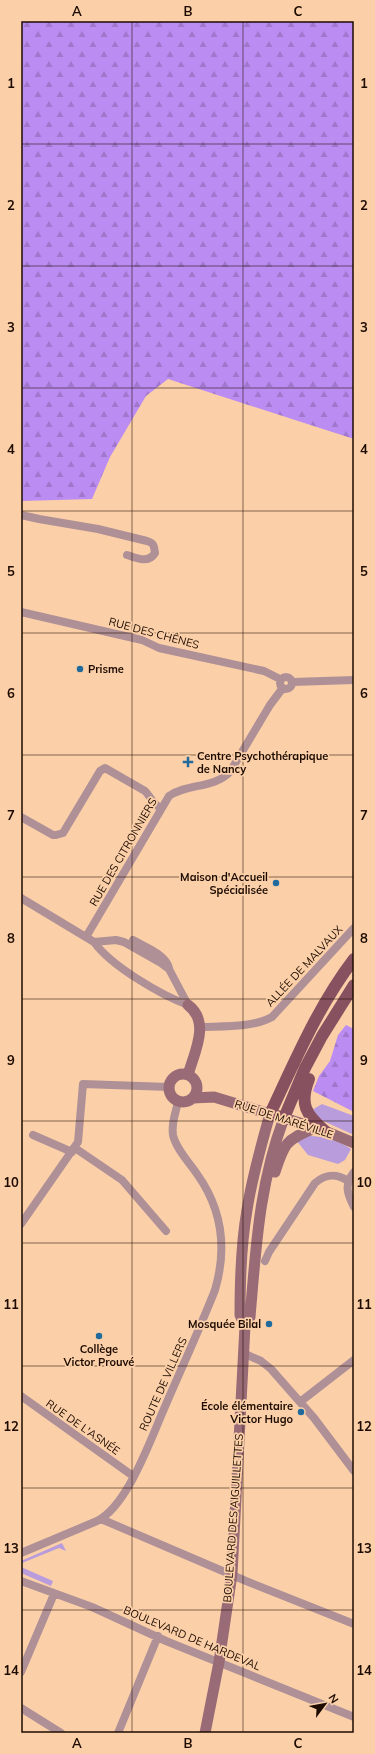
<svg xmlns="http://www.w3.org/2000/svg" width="375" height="1754" font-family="Mulish,sans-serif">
<defs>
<pattern id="forest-firs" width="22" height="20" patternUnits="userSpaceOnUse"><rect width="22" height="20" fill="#bb8cf1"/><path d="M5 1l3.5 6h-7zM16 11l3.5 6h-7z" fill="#a077cd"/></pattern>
</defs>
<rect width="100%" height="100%" fill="#fbd0a9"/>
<path fill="#b89cdb" d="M322,1104l32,12v19l-35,-16 -7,-9z
M307,1136c13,-1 34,5 44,13l-6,11 -7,4 -30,-9 -12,-15z
M62,1543l4,8 -7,-3 -37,15 -1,4 32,14 -2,5 -30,-13v-12z"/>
<path fill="url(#forest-firs)" d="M21,21h333v418l-186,-60 -22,17 -36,61 -18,42 -71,2z
M346,1025l8,4v83l-41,-21 6,-15 11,-15 8,-26z"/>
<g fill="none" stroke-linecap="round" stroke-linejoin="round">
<path stroke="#af9096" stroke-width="8" d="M21,515l18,4 59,10 49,12c7,2 7,5 8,12 -7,11 -18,5 -28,2
M21,612l121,28 17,8 105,23 16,8
M280 683a6 6 0 1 1 12 0a6 6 0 1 1-12 0Z
M292,682l62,-2
M21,817l32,18h3l7,-2 37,-62 5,-3 40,23c6,6 8,14 16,17
M21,898l73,44c17,24 67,53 94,63
M86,937l83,-141c19,-13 44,-7 61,-24l40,-67 12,-16
M133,940c12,7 32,14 36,28
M94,942l22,-2 8,2 37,21 8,6 19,36
M200,1027c23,-1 52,1 72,-10l82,-89
M33,1135l39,17
M75,1148l47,32 44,51
M354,1172c-10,13 -7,21 0,35
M21,1224l57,-82 5,-58 86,3
M265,1261l4,-9 46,-69c11,-9 21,-10 33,-2
M243,1353l18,8 10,8 43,49 40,53
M21,1396l112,80
M300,1402l54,-42
M101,1519l145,62 108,43
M21,1553l76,-32c32,-16 55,-86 70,-119 16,-37 33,-74 48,-112 12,-41 7,-81 -18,-116 -8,-12 -21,-25 -24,-39 -2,-12 3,-23 5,-33
M21,1581l71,26 74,34 188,76
M21,1672l33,-78
M21,1708l40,25
M118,1733l40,-97"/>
<path stroke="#996b76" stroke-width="11" d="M169 1088a14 14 0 1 1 28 0a14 14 0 1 1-28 0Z
M188,1075c6,-22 23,-53 0,-70
M193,1098l21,-1 56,17c-9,32 -18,63 -23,96 -6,34 -7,70 -7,105l5,11
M275,1172c9,-28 11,-33 40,-44
M205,1733l14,-71 13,-88 13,-248 5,-9c6,-69 9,-133 34,-199l41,13 29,12"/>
<path stroke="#88515f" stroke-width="12" d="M354,959c-36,47 -59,102 -84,155l14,4 21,-50 17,-32 32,-51
M309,1079c-10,25 -3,36 16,52"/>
</g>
<path fill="none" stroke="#1d0b00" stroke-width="1" stroke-opacity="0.55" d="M132,21v1712M243,21v1712M21,144h333M21,266h333M21,388h333M21,511h333M21,633h333M21,755h333M21,877h333M21,999h333M21,1121h333M21,1243h333M21,1366h333M21,1488h333M21,1610h333"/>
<g fill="#216a9e" stroke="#fbd0a9" stroke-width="1.5">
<circle cx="80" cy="669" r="4"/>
<path d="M186 756h4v4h4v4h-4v4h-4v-4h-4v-4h4z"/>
<circle cx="276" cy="883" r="4"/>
<circle cx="269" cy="1324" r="4"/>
<circle cx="99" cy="1336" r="4"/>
<circle cx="301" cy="1412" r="4"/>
</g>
<g text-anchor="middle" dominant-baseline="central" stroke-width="3.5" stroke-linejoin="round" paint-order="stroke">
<g font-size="11" fill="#1d0b00" stroke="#fbd0a9">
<text transform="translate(154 633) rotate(15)">RUE DES CHÊNES</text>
<text transform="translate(123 852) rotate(-60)">RUE DES CITRONNIERS</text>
<text transform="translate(304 966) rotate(-47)">ALLÉE DE MALVAUX</text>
<text transform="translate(284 1119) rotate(18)">RUE DE MARÉVILLE</text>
<text transform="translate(163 1384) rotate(-66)">ROUTE DE VILLERS</text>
<text transform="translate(83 1427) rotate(35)">RUE DE L'ASNÉE</text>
<text transform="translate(233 1518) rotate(-86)">BOULEVARD DES AIGUILLETTES</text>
<text transform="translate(192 1638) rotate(23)">BOULEVARD DE HARDEVAL</text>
</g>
<g font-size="11" font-weight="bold" fill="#1d0b00" stroke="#fbd0a9" text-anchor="end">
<text x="88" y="669" text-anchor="start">Prisme</text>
<text x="197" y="756" text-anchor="start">Centre Psychothérapique<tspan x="197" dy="13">de Nancy</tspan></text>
<text x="268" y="877">Maison d'Accueil<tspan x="268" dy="13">Spécialisée</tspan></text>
<text x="261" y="1324">Mosquée Bilal</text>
<text x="99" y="1349" text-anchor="middle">Collège<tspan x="99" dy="13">Victor Prouvé</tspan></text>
<text x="293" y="1406">École élémentaire<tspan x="293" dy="13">Victor Hugo</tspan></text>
</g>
</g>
<rect width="375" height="1754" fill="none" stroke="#fbd0a9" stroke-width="44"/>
<g transform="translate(325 1704) rotate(58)" stroke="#fbd0a9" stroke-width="3" paint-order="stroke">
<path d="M0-3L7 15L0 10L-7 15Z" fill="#1d0b00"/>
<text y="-6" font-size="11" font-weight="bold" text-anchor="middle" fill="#1d0b00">N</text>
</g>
<rect x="22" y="22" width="331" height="1710" fill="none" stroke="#1d0b00" stroke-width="1.5"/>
<g font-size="13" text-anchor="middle" font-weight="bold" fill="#1d0b00">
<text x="77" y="16">A</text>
<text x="188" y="16">B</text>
<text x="298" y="16">C</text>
<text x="11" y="88">1</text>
<text x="364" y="88">1</text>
<text x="11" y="210">2</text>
<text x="364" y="210">2</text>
<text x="11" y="332">3</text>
<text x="364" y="332">3</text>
<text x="11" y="454">4</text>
<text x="364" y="454">4</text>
<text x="11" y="576">5</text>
<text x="364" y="576">5</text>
<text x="11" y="698">6</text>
<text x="364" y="698">6</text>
<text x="11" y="820">7</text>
<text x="364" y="820">7</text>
<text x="11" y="943">8</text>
<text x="364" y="943">8</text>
<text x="11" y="1065">9</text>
<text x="364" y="1065">9</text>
<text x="11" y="1187">10</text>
<text x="364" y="1187">10</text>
<text x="11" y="1309">11</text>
<text x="364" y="1309">11</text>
<text x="11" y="1431">12</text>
<text x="364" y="1431">12</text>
<text x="11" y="1553">13</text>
<text x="364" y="1553">13</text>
<text x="11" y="1675">14</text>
<text x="364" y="1675">14</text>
<text x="77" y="1748">A</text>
<text x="188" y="1748">B</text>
<text x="298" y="1748">C</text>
</g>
</svg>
